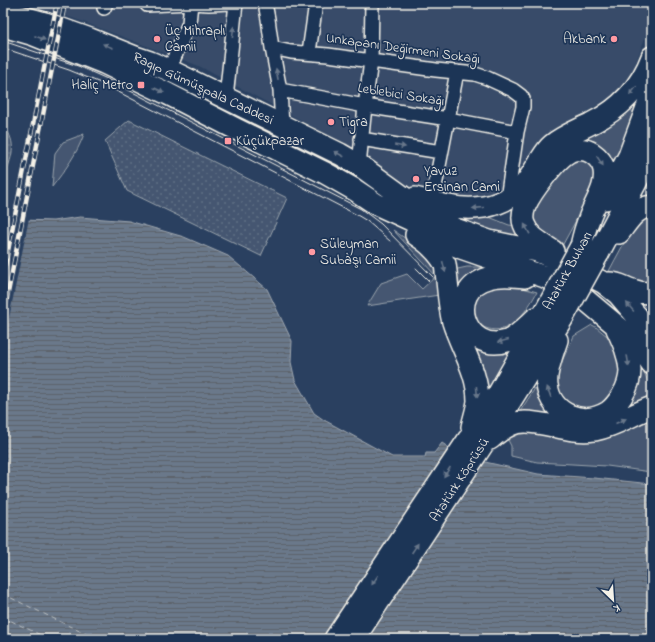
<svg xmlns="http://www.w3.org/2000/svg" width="655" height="642" font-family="'Indie Flower',sans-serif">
<defs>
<pattern id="park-dots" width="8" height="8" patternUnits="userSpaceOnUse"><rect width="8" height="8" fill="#445771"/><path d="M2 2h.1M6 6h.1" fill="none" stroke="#607085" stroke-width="1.8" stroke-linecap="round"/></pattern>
<pattern id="water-rules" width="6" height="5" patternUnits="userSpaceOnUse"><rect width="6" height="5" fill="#6a788a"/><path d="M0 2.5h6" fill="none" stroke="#5b626b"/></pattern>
</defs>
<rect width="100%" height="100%" fill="#2a4060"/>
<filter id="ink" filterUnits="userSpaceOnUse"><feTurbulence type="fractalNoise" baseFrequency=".025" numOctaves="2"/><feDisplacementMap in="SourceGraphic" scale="8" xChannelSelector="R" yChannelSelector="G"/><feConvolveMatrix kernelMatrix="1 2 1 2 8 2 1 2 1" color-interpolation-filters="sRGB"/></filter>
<g filter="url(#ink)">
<path fill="#374c69" d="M25,3h627v16l-25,67 -84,54 -25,46 -33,16 -36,-1 -47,-17 -59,-41 -144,-77 -118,-45z"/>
<path fill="#445771" stroke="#9ca4ac" d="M629,110l6,2 -21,53c-6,-17 -14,-21 -29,-28z
M84,134c-7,20 -19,36 -32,53l3,-34 8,-11z
M582,156l14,13 -4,22 -30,55 -26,-16 -4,-16 2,-6 28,-39z
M447,214l42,3 20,8 8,1 4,12 -51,-12z
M652,214v69l-4,1 -27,-7 -12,-6 21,-39 9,-11z
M393,230l35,24 7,9 4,32 -72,11 14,-23 26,-9 15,15 14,-13z
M467,267h11l9,2 -29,26 -5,-25z
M506,285l13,2 18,5c-7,13 -20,34 -35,37 -9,2 -20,0 -25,-8 -8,-9 -2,-26 8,-32 6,-3 15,-3 21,-4z
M592,325l4,2 11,9 9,11 5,14 -2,22 -16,21 -16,6 -18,-5 -6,-6 -5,-9 -2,-8 1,-7 3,-10 14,-29z
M463,332l51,12 -6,12 -20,36z
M639,360l10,24 1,6 -1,13 -25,4z
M539,382l18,35 -38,-4z
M652,416l-1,56 -44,-6 -70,-4 -26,-6v-10l-4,-8 11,-7 14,1 52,10 10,-1z"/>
<path fill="url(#park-dots)" stroke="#9ca4ac" d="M129,120l158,78 -26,58 -134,-65 -22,-50z
M3,125c16,19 8,33 1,53l-1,-3z"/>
<path fill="url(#water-rules)" stroke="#a1a8b0" d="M3,216l20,4 30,1 27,-4 49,4 55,16 44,19 39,33 25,52 -1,21 4,18 19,33 10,7 68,37h33l1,-4h8l8,-10 21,14 75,17 56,4 58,6v155h-649z"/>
<path fill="#2a4060" d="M9,215l20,3 -26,130v-104z"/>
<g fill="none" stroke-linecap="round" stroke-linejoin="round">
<path stroke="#bdc1c2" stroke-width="1" stroke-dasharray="5 4" stroke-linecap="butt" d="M3,594l93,45
M3,617l46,22"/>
<g stroke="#f4f1e8" stroke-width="16">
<path id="street" d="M148,3l-1,2 44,-2 18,1 22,-1
M265,3l3,16 4,29 8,42 2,36
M104,8l2,-5
M272,48l19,4 37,3 108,15 39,4 12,4 26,12 8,6 2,3v8l-6,25 -10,67
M309,52l7,-49
M169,70l20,-47 2,-20
M280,90l85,16 83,13 69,13
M226,98l10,-95
M361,139l80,13
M359,165l6,-59 6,-45 1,-58
M432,202l25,-130"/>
</g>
<g stroke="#f4f1e8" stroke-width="24">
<path id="primary" d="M3,11l42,12 45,16 45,18 15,5 19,8 171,84 19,11 65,47 31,17 34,12 48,10 29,12 38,20 14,11 23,27 11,15
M3,26l31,9 70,28 64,31 68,35 89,44 30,17 21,14 35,16 32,20 18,8 84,29 24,12 18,12 43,36 10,10 12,17
M415,198c27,7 55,16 83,5 21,-8 29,-20 40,-39 4,-6 8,-14 14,-19 12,-10 27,-15 40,-22 28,-14 49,-36 60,-66
M606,199l23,-43 23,-62
M619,233c10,-13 16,-25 33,-27
M416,235c11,7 22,17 29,29 3,20 3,39 8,58 8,26 25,50 25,79 -1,9 -4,17 -6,26
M553,251c-11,-8 -24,-13 -29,-27 -2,-5 -1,-12 1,-18 6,-14 31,-47 44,-54 7,-4 17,-3 23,1 6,4 11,10 12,17 3,18 -10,33 -15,49 -4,9 -6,18 -8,27
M598,254l43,-81 11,-26
M525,277c-12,-1 -25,-3 -36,1 -45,12 -25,77 18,63 10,-4 21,-16 29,-23
M608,283c11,-1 18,6 28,8 5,2 11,2 16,1
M557,340c-4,12 -12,33 -10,45 4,30 36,42 61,27 6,-4 10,-10 14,-16 5,-8 8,-17 8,-26 -1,-15 -7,-28 -13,-41
M490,439c8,-7 16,-13 26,-16 3,-1 6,-1 9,-1 23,0 46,12 70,8 20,-4 38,-16 57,-23
M335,639l133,-199 7,-8 13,-20 58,-102
M354,639l137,-207 71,-113"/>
</g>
<use href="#street" stroke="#1d3557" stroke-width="13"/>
<use href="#primary" stroke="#1d3557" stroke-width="21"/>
<path stroke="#f4f1e8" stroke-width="1" d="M3,41l75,25 27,12 256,131 20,15 52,53
M3,48l66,22 34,14 254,131 10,6 23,20
M416,268l13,13"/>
<g stroke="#f4f1e8" stroke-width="4.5">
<path id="rail" d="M3,276l54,-273
M3,318l62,-315"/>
</g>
<use href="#rail" stroke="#1d3557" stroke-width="3" stroke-dasharray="9" stroke-linecap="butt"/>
<g stroke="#f4f1e8" stroke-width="24" stroke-linecap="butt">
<path id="primary-bridge" d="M546,310l35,-64
M562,319l36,-65"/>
</g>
<use href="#primary-bridge" stroke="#1d3557" stroke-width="21"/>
</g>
<defs><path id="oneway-solid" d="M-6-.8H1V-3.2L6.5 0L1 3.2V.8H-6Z"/></defs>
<g fill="#68778a">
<use href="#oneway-solid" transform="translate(233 32) rotate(-84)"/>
<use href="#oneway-solid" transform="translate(40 38) rotate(21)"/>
<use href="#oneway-solid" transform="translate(108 46) rotate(-158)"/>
<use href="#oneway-solid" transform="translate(277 74) rotate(-101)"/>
<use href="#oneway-solid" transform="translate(159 90) rotate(24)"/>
<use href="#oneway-solid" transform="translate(633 91) rotate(128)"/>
<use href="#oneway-solid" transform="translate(400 146) rotate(10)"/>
<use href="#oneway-solid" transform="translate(339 154) rotate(-152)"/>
<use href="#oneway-solid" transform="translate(600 161) rotate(56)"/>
<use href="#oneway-solid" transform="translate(478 208) rotate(175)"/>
<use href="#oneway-solid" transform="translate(527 229) rotate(-119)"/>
<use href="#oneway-solid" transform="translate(444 267) rotate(76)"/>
<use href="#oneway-solid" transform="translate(630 307) rotate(-130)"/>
<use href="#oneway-solid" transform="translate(503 341) rotate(166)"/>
<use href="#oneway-solid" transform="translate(628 361) rotate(81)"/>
<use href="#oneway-solid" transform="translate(477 392) rotate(84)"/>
<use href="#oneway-solid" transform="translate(549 392) rotate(-110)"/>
<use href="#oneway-solid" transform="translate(621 421) rotate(-24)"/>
<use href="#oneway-solid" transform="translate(447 472) rotate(124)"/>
<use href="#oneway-solid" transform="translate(415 548) rotate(-56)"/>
<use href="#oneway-solid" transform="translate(375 580) rotate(124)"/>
</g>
</g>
<g fill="#ff9aa2" stroke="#1d3557" stroke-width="1.5">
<circle cx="157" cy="39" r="4"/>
<circle cx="614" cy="39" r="4"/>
<rect x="137" y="81" width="8" height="8" rx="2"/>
<circle cx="331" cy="122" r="4"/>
<rect x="224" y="137" width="8" height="8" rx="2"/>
<circle cx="416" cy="179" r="4"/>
<circle cx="312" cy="252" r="4"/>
</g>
<g text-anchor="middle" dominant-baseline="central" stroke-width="3.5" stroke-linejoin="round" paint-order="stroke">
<g font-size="14" fill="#f4f1e8" stroke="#1d3557" text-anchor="start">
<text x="165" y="31">Üç Mihraplı<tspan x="165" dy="16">Camii</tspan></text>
<text x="606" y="39" text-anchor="end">Akbank</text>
<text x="133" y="85" text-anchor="end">Haliç Metro</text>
<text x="339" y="122">Tigra</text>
<text x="236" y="141">Küçükpazar</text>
<text x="424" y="171">Yavuz<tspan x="424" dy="16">Ersinan Cami</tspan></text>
<text x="320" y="244">Süleyman<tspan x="320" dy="16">Subaşı Camii</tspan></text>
</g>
<g font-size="14" fill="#f4f1e8" stroke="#1d3557">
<text transform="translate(403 49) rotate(8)">Unkapanı Değirmeni Sokağı</text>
<text transform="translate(203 89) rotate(25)">Ragıp Gümüşpala Caddesi</text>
<text transform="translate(401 95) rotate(9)">Leblebici Sokağı</text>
<text transform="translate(568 271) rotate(-61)">Atatürk Bulvarı</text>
<text transform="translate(460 480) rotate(-57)">Atatürk Köprüsü</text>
</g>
</g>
<rect width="655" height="642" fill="none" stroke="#1d3557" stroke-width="16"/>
<rect x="8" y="8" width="639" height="626" fill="none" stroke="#f4f1e8" stroke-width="1.5" filter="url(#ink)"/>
<g transform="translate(613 600) rotate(155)" stroke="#1d3557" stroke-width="3" paint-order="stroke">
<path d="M0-3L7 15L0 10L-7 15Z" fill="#f4f1e8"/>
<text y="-6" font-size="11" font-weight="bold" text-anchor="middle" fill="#f4f1e8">K</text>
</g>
</svg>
